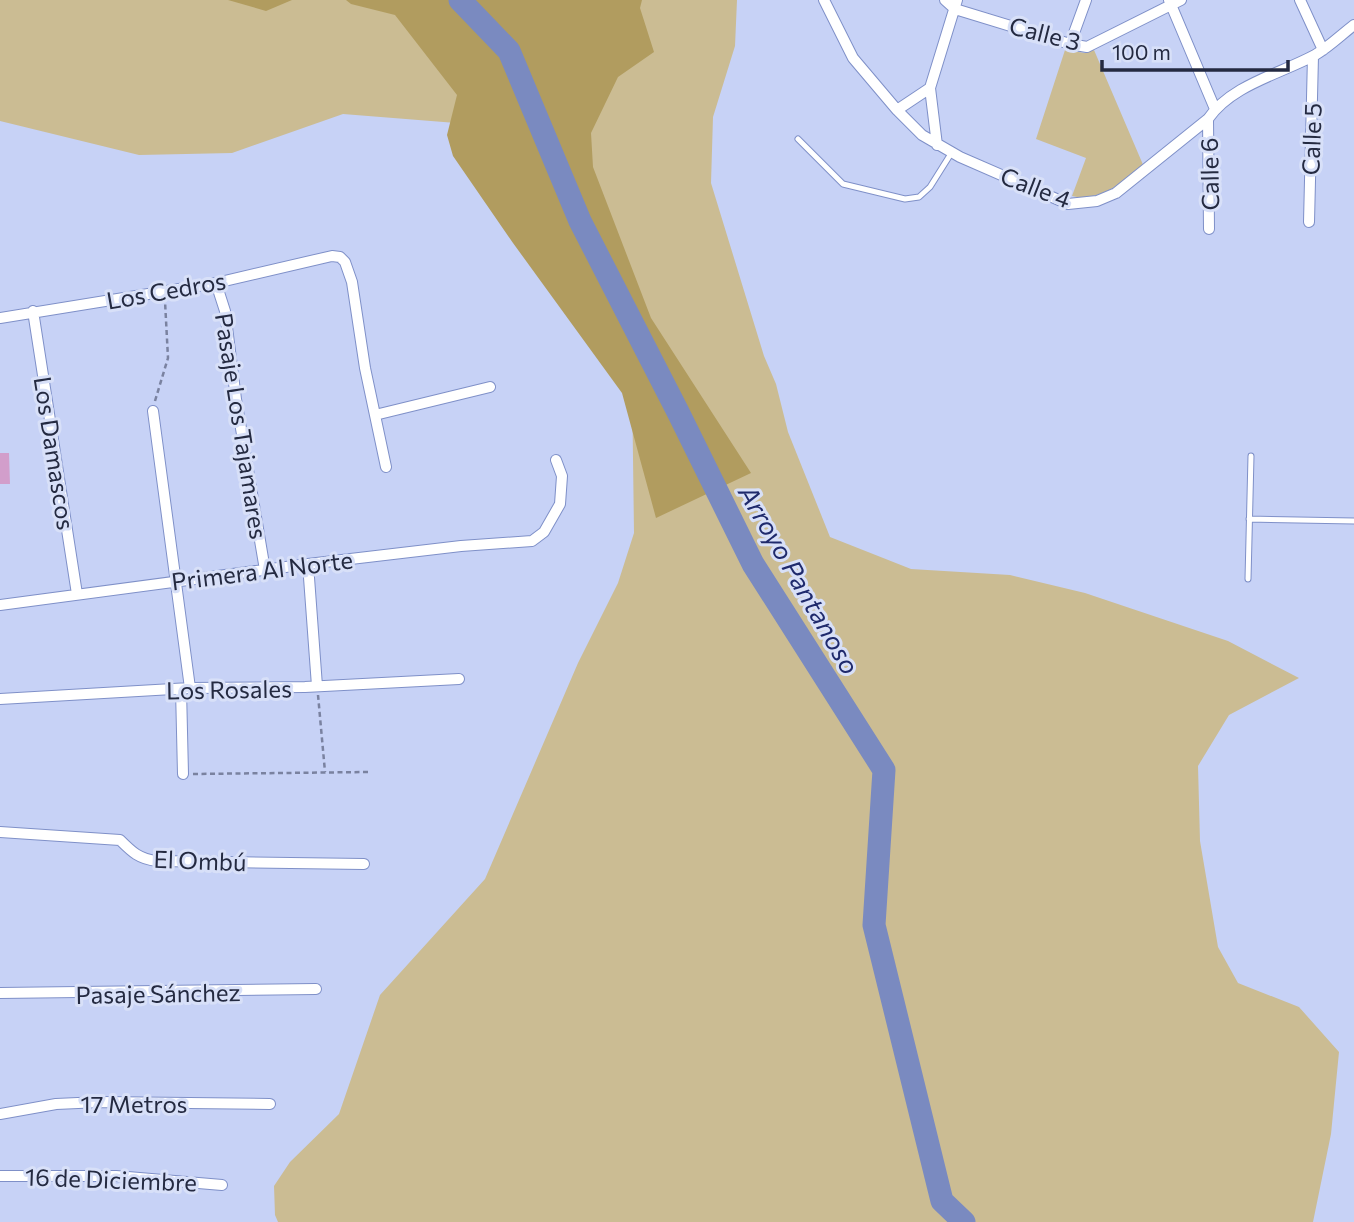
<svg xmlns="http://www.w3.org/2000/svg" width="1354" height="1222" font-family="Commissioner,sans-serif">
<rect width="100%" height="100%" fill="#c7d2f6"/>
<path fill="#cbbc93" d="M0,0h737l-2,46 -22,71 -2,66 53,173 12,28 12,48 42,105 81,32 99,6 75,18 143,48 71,37 -70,37 -31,51 2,75 18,106 20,36 61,24 40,45 -8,82 -18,88h-1035l-3,-7 -1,-29 16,-24 49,-48 41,-119 105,-116 93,-216 40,-80 16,-50 -2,-151 -176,-259 -113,-9 -111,39 -93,2 -139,-34z
M1065,50l20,3 9,-3 50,117c-20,14 -46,36 -72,29l14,-38 -50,-19z"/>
<path fill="#b19c5f" d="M228,0h64l-26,11z
M346,0h296l-2,8 14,44 -36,25 -27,56 2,34 58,151 100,155 -95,45 -34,-125 -109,-150 -60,-87 -6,-21 10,-40 -62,-80 -44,-11z"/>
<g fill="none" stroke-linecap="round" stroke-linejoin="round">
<path stroke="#7a8ac0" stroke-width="23" d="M460,0l49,51 71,170 98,191 75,152 131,206 -10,155 68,276 22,21"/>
</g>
<path fill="#d29ecb" d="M0,453h9l1,31h-10z"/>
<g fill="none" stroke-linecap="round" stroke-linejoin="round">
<g stroke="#7f90c8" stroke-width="7">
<path id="lane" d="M798,139l45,45 62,15 14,-2 11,-10 22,-35
M1249,519l105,2
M1248,579l3,-123"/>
</g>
<g stroke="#7f90c8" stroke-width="12">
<path id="street" d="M824,0l29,58 44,52 25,25 38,22 108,47 29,-3 19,-8 92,-74c23,-34 72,-45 107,-64 14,-8 26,-20 39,-30
M945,0l10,9 115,35 17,3 94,-47
M1169,0l46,109
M1300,0l23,50
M1070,44l16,-44
M930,88l7,57
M897,110l33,-22 27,-88
M1208,119l1,110
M1309,222l4,-166
M216,283l9,28 11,88 29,171
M33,311l44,283
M0,318l216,-35 116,-27 8,1 5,5 7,20 13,86 21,99
M153,411l37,277
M375,415l115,-28
M308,564l9,122
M0,605l308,-41 153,-18 71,-5 12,-9 16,-28 2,-28 -6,-16
M181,689l2,85
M0,699l190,-11 115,-1 154,-8
M0,832l120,8c12,12 19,19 37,21l207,3
M0,993l316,-4
M0,1114l56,-10 44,-2 170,2
M0,1176h116l106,9"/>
</g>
<path stroke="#7a82a0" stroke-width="2.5" stroke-dasharray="5 3.5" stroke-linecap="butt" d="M155,401l13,-43 -3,-57
M318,695l7,77
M193,774l177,-2"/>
<use href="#lane" stroke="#fff" stroke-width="5"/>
<use href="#street" stroke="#fff" stroke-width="10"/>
</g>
<g text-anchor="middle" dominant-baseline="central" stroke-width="6" stroke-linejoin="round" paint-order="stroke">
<g font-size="24" fill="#242a41" stroke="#d8e0f8">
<text transform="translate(1045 33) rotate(14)">Calle 3</text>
<text transform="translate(1311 139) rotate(-88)">Calle 5</text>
<text transform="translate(1209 174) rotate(-91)">Calle 6</text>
<text transform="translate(1036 187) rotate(21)">Calle 4</text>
<text transform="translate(166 290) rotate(-10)">Los Cedros</text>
<text transform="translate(242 426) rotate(81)">Pasaje Los Tajamares</text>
<text transform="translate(55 453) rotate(81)">Los Damascos</text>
<text transform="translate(262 570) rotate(-7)">Primera Al Norte</text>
<text transform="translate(229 689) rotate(-1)">Los Rosales</text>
<text transform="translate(200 860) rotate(2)">El Ombú</text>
<text transform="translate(158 993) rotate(-1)">Pasaje Sánchez</text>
<text x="134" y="1103">17 Metros</text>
<text transform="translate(111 1179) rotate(2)">16 de Diciembre</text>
</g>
<g font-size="26" font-style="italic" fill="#1f2a6c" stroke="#d8e0f8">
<text transform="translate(800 579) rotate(60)">Arroyo Pantanoso</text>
</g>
</g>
<path d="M1102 60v10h186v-10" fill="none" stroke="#242a41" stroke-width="3.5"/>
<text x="1112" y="60" font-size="21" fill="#242a41" stroke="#d8e0f8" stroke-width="5" paint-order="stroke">100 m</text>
</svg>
